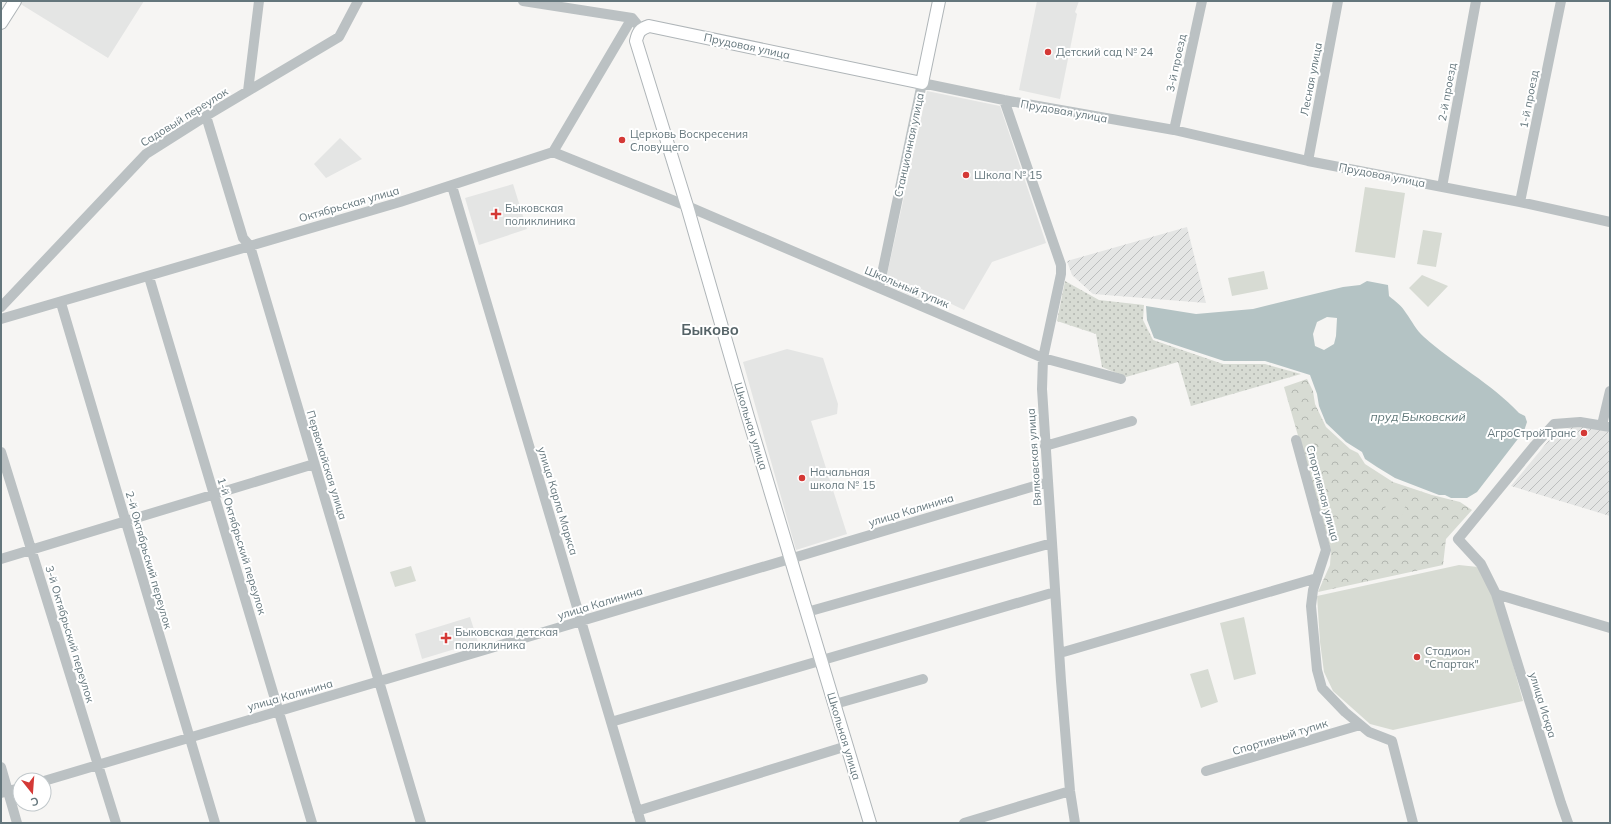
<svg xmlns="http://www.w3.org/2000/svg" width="1611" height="824" font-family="Mulish,sans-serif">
<defs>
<pattern id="industrial-furrows" width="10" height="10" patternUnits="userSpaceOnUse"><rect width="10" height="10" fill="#e4e5e4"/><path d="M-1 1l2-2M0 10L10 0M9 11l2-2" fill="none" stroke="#bcbebe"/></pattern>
<pattern id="grass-dots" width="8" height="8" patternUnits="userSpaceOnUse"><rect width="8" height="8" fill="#d7dbd3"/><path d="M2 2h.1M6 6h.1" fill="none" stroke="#b2b6b0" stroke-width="1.8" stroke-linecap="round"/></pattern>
<pattern id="forest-crowns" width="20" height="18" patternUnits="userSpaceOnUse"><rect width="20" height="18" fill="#d7dbd3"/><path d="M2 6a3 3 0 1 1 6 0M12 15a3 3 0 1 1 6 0" fill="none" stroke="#b2b6b0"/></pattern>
</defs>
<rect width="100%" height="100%" fill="#f6f5f3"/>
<path fill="#e4e5e4" d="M20,1h124l-36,57 -89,-55z
M1037,1h42l-4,11 2,2 -17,85 -41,-9z
M927,91l73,15 46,137 -54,19 -28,48 -25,-12h-23l-31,-14z
M340,138l22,21 -36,19 -12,-14z
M513,184l14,45 -48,16 -14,-47z
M787,349l36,9 15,46 -1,10 -26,7 36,113 -51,16 -53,-188z
M470,617l8,25 -56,17 -7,-25z"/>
<path fill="url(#industrial-furrows)" d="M1187,227l19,76 -113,-9 -21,-19 -5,-14z
M1573,427h14l23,5v84l-99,-30 44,-53z"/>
<path fill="url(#grass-dots)" d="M1065,281l34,19 45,5 -1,15 10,20 70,24h42l36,10 -110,32 -13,-44 -52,15 -24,-10 -6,-33 -39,-13z"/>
<path fill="url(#forest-crowns)" d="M1307,379l6,12 2,13 11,23 24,22 8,4 7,11 28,18 39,13 28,7 12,8 -26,29 -3,26 -125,27 12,-27 1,-15 -47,-163z"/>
<path fill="#d7dbd3" d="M1365,187l40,6 -10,65 -40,-6z
M1423,230l19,3 -6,34 -19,-3z
M1264,271l4,18 -36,7 -4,-18z
M1422,275l26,11 -20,21 -19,-19z
M1389,498l17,6 -5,14 -17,-7z
M1459,565l19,2 15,30 13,42 17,62 -130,29 -23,-6 -37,-33 -9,-19 -4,-30 -3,-46z
M411,566l5,15 -21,6 -5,-15z
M1244,617l12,57 -22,6 -14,-57z
M1208,669l10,33 -17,6 -11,-34z"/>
<path fill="#b4c3c4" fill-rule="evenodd" d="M1367,281l21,4 1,11c6,5 13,10 17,17 6,8 10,17 18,24 30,27 67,46 95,76l6,3 2,6 -3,9 -47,61 -10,6h-16l-6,-3h-6l-44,-17 -18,-11 -12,-8 -3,-7 -16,-10 -20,-19 -7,-17 -2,-12 -7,-19 -45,-14h-41l-70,-23 -7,-18 -1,-14 50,8 57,-5 90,-22 17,-2zM1327,317l10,1 -1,18 -2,8 -10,6 -9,-4 -2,-12 4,-12z"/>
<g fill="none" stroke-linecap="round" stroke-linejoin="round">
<g stroke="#afb5b8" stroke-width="14">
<path id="major" d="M1,23l14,-22
M870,823l-122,-406 -61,-211 -51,-165c2,-9 4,-12 13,-15l273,57 17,-82"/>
</g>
<path stroke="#bbc1c3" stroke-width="10" d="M523,1l109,17 9,11
M248,91l11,-90
M1004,100l57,165v9l-18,84 -1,31 19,292 9,110 5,32
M206,116l37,122 7,8 171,577
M1174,130l28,-129
M553,152l134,54 356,152 78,21
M1308,161l30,-160
M452,186l189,637
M1442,187l34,-186
M1520,202l41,-201
M149,277l163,546
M879,288l43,-205 82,17 170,30 134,31 212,41 90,20
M61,303l154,520
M1,307l145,-153 60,-38 133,-79 19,-36
M1,319l399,-117 153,-50 79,-134
M1602,425l8,-34
M1296,440l30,110 -13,40 -2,16 6,64 5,18 23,24 24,20 23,9 21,82
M1045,446l87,-25
M1,452l115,371
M1,559l313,-95
M1496,594l114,34
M807,612l245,-69
M1060,653l257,-75
M835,704l88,-25
M611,722l444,-130
M1,767l16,56
M1206,771l154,-46
M44,781l1004,-299
M1,793l19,-5
M637,811l210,-65
M964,823l106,-32
M1568,823l-7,-20 -65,-209 -15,-30 -23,-25 77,-94 19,-21 26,-2 30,5"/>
<use href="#major" stroke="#fff" stroke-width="12"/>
</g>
<g fill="#d43936" stroke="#fff" stroke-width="1.5">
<circle cx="1048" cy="52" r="4"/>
<circle cx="622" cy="140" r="4"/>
<circle cx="966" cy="175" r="4"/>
<path d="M494 208h4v4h4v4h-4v4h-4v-4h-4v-4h4z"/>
<circle cx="1584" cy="433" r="4"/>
<circle cx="802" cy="478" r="4"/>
<path d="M444 632h4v4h4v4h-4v4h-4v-4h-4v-4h4z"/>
<circle cx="1417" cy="657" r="4"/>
</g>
<g text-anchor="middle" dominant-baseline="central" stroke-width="4" stroke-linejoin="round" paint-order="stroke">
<g font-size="11" fill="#64767c" stroke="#fff">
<text transform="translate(747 46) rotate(12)">Прудовая улица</text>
<text transform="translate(1176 63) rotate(-78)">3-й проезд</text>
<text transform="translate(1311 79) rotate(-79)">Лесная улица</text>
<text transform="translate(1447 92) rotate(-80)">2-й проезд</text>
<text transform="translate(1529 99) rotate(-79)">1-й проезд</text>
<text transform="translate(1064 111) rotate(10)">Прудовая улица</text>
<text transform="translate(184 117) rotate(-32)">Садовый переулок</text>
<text transform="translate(909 145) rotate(-78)">Станционная улица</text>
<text transform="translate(1382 175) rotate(11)">Прудовая улица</text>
<text transform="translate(349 204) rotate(-16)">Октябрьская улица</text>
<text transform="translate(907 287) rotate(23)">Школьный тупик</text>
<text transform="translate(751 426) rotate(73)">Школьная улица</text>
<text transform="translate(1034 457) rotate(-94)">Вялковская улица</text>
<text transform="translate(327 465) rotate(73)">Первомайская улица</text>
<text transform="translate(1323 493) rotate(75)">Спортивная улица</text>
<text transform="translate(558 501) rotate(73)">улица Карла Маркса</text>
<text transform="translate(911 510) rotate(-17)">улица Калинина</text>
<text transform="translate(242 546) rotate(73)">1-й Октябрьский переулок</text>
<text transform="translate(149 560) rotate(74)">2-й Октябрьский переулок</text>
<text transform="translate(600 603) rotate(-17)">улица Калинина</text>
<text transform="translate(70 634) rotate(73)">3-й Октябрьский переулок</text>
<text transform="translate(290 695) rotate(-16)">улица Калинина</text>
<text transform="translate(1543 705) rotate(73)">улица Искра</text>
<text transform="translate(844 736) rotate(73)">Школьная улица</text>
<text transform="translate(1280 737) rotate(-17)">Спортивный тупик</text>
</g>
<g font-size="11" fill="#64767c" stroke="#fff" text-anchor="start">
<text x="1056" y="52">Детский сад № 24</text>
<text x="630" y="134">Церковь Воскресения<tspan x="630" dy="13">Словущего</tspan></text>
<text x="974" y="175">Школа № 15</text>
<text x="505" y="208">Быковская<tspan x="505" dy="13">поликлиника</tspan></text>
<text x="1576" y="433" text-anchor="end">АгроСтройТранс</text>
<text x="810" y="472">Начальная<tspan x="810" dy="13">школа № 15</tspan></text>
<text x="455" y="632">Быковская детская<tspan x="455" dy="13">поликлиника</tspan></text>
<text x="1425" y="651">Стадион<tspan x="1425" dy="13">"Спартак"</tspan></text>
</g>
<g font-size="12" font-style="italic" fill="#5e7677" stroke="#fff">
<text x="1418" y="416">пруд Быковский</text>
</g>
<g font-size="15" font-weight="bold" fill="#556367" stroke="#fff">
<text x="710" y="329">Быково</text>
</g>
</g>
<rect width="1611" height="824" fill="none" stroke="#64767c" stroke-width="4"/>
<g transform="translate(32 792) rotate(163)"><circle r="19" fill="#ffffff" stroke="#c1c8cb"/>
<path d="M0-3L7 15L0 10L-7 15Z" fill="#d43936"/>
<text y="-6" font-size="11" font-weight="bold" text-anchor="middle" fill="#64767c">С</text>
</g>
</svg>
